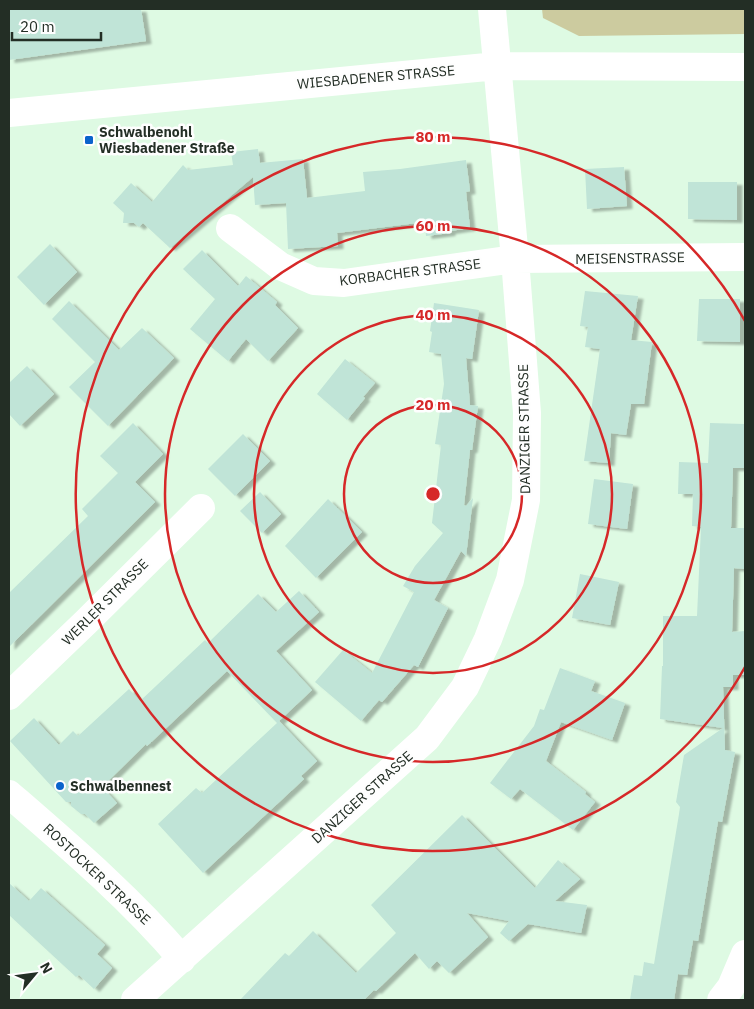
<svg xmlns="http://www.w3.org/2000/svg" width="754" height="1009" font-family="'IBM Plex Sans',sans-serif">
<defs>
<filter id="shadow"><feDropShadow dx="5.5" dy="3" stdDeviation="1" flood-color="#0004"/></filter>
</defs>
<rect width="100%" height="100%" fill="#defae3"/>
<path fill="#cccb9f" d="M542,9h203v25l-166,2 -36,-18z"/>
<path fill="#c0e4d7" filter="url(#shadow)" d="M9,9h132l5,32 -137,19z
M258,149l2,14 43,-4 4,39 58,-7 -2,-19 37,-3 66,-9 4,31 -4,1 4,36 -20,3v2l-24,3 -1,-12 -8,1v-2l-80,10 1,13 -50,3 -2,-46 -31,2 -2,-28 -83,71 -27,-25 -4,4 -5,-4h-11l1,-10 -11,-10 18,-20 21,19 31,-37 5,5 45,-5 -2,-13z
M624,167l3,39 -40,3 -2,-40z
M688,182h49v38l-49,-1z
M50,244l27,28 -33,33 -27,-28z
M202,250l36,36 8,-10 31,26 -2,3 23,23 -30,33 -22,-22 -18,22 -38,-32 25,-30 -32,-30z
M585,291l53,5 -7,44 21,2 -8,62h-13l-5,31 -15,-2 -2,30 -25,-2 16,-112 -15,-2 3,-20 -8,-1z
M699,299h41v43l-43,-1z
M69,301l50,49 23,-22 32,30 -66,68 -39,-39 26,-25 -43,-43z
M434,303l45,7 -7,49 -6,-1 4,47 8,1 -6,44h-2l-6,55 2,1 7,-8 -7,58 -5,-5 -27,49 14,8 -30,59 -4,-2 -32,37 -3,-2 -18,21 -46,-39 28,-32 29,23 42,-81 -11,-6 12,-20 28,-33 -11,-10 9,-78 -6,-1 9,-60 -3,-30 -12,-2 3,-20 -2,-1z
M345,359l30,24 -12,14 2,1 -18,22 -30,-26z
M27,366l27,28 -34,32 -11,-12v-31z
M133,423l30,31 -28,28 20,20 -146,145v-54l79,-77 -6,-7 36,-36 -18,-17z
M710,423l35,1v44h-12l-2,60h14v41l-11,-1 -2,64 13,-1v44h-12v12h-10l2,63 10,2 -13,70 -4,-1 -20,120 -5,-1 -6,35 -9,-1 -4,26h-44l4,-25 8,1 2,-14 10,2 25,-150 1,-7 -4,-5 8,-47 39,-27 -63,-9 2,-53h1v-50h34l4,-89 -9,-1 1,-32h-15l1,-32 29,1z
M243,434l27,27 -35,35 -27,-27z
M594,479l39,5 -6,45 -39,-5z
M260,492l21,22 -19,19 -22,-22z
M328,499l34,33 -46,46 -31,-32z
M580,574l39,8 -9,43 -38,-7z
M299,591l20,21 -43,39 36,39 -33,31 38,40 -16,15 3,3 -101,94 -45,-49 38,-36 6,5 75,-70 -50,-52 -80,75 -1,-2 -44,43 15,16 -23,20 -9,-9h-4l-10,-8v-4h-5l-56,-61 24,-23 25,27 14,-14 5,5 51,-47 11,12 65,-61 3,3 50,-49 18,18z
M560,668l35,13 -4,10 34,12 -13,37 -51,-18 -15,39 40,31 -1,2 10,8 -22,28 -53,-41 -9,10 -21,-16 44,-57 6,-17 4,1z
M462,815l73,73 23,-28 22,19 -25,22 32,4 -6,28 -53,-9 -19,17 -9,-8 9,-12 -42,-8 21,24 -39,36 -12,-12 -8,8 -14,-16 -39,38 -2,-1 -10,10h-124l45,-47 4,3 24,-25 43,42 40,-40 -25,-28z
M9,883l20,18 12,-13 64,57 -8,9 15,14 -18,21 -15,-14 -3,2 -67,-62z"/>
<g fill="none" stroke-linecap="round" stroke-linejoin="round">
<path stroke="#fff" stroke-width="28" d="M9,113l488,-47 248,1
M230,228l50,38 34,15 30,2 171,-24 230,-2
M9,696l77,-74 115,-114
M9,794c60,52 121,104 173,165
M135,1000l292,-262 38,-51 23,-48 22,-59 16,-80 1,-87 -12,-154 -23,-250
M721,1000l10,-13 14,-33"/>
</g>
<g fill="none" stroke="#d62828" stroke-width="2.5">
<circle cx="433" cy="494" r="89"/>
<circle cx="433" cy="494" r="179"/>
<circle cx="433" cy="494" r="268"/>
<path d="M745 667A357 357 0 1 1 745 321"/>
</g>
<g fill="#0a63cc" stroke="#fefefe" stroke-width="2">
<rect x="84" y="135" width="10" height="10" rx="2.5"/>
<circle cx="60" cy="786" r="5"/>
</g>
<g text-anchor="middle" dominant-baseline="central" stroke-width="5" stroke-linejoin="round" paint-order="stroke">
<g font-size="14" fill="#232e25" stroke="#fefefe">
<text transform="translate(376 77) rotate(-5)">WIESBADENER STRASSE</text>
<text transform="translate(630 258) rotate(-1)">MEISENSTRASSE</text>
<text transform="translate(410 272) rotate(-7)">KORBACHER STRASSE</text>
<text transform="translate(524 429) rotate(-91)">DANZIGER STRASSE</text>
<text transform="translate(105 602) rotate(-45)">WERLER STRASSE</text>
<text transform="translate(362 797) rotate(-42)">DANZIGER STRASSE</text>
<text transform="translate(97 874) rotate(43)">ROSTOCKER STRASSE</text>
</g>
<g font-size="14" font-weight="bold" fill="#232e25" stroke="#fefefe" text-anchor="start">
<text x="99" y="132">Schwalbenohl<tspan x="99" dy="16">Wiesbadener Straße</tspan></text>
<text x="70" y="786">Schwalbennest</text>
</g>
</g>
<circle cx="433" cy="494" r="8" fill="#d62828" stroke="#fefefe" stroke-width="2.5"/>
<g font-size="15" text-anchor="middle" font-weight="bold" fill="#d62828" stroke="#fefefe" stroke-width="5" stroke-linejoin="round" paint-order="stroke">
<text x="433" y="142">80 m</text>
<text x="433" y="231">60 m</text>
<text x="433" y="320">40 m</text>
<text x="433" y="410">20 m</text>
</g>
<rect width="754" height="1009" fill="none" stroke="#232e25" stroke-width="20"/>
<g transform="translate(35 974) rotate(61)" stroke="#fefefe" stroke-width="4" paint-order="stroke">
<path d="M0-4L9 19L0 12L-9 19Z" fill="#232e25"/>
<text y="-8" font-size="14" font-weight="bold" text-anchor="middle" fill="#232e25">N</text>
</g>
<path d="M12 32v8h89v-8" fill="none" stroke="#232e25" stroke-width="2.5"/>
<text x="20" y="32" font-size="15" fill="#232e25" stroke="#fefefe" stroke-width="4" paint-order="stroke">20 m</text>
</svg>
